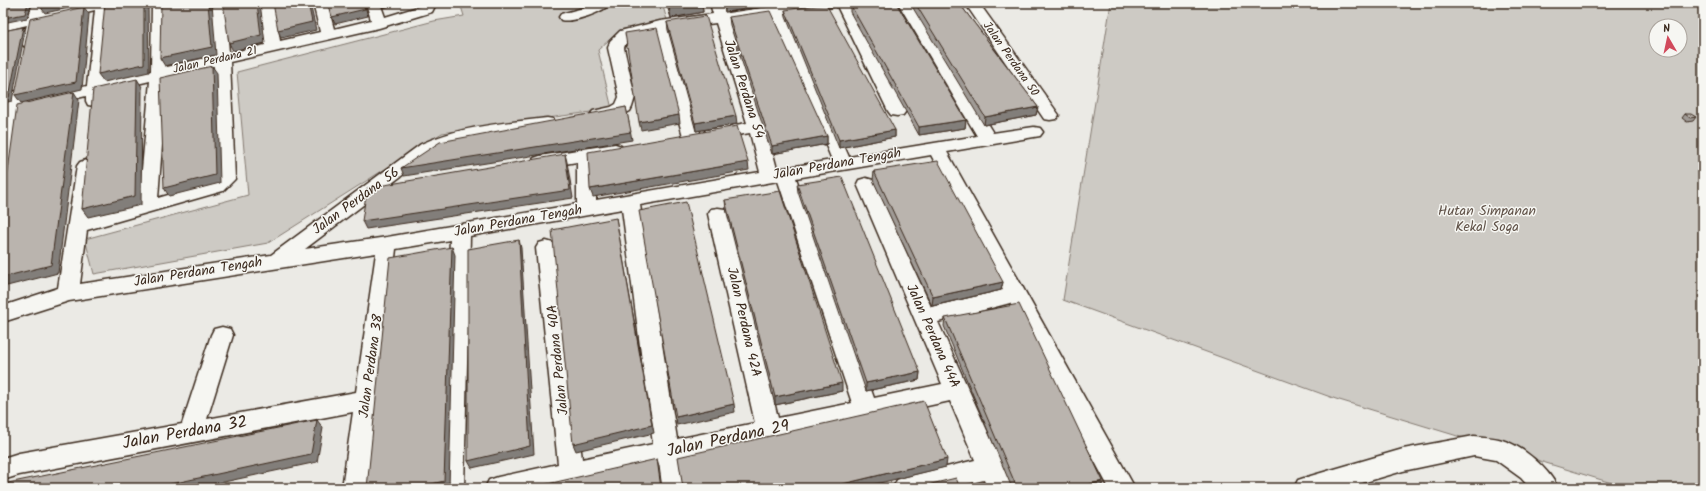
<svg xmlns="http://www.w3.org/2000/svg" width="1706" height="491" font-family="Kalam,sans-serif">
<rect width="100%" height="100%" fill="#ebeae5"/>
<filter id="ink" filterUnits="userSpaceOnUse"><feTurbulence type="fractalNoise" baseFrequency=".025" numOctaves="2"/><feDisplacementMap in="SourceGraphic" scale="8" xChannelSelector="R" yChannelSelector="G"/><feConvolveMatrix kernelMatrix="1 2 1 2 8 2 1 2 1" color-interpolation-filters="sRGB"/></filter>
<g filter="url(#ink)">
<path fill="#cdcac4" stroke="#847a71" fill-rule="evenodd" d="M460,3h202l5,17 -47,10 -22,20 14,59 -170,24 -174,110 -174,31 -9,-35 163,-44 -11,-123 197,-51 30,-5z
M1111,3h592v485h-75l-292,-89 -273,-99zM1656,26h24v24h-24z"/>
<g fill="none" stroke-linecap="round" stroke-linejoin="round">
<g stroke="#3b2a1e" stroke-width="3">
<path id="minor" d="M33,3h14l-2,9 42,-9h23l-6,79 47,-11 1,-68h14l1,64 47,-11 -3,-53h14l4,50 36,-8 -5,-42h14l6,38 40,-9 -7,-29h14l7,26 37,-9 -5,-17h14l5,14 36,-11 -1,-3h14l1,3 -3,6 -53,16 -149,34 5,117 -12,12 -136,39 -7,54 191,-29 150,-111c40,-18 83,-21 126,-26l6,1 3,4 -3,4 -6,1c-39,5 -77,7 -114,24l-128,97 82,-12 190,-33v-42l-37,6 -6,-2 -3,-4 3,-4 6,-2 75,-12 6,2 3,4 -3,4 -26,5 1,41 164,-28 -10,-39 -38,6 -6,-1 -3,-4 3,-4 41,-7 -31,-100 -47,6 32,107 -3,4 -6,1 -6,-1 -3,-4 -29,-104c-12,3 -26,2 -30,16l11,49 -3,10 -2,4 -7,4 -24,5 -6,-1 -3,-4 3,-4 18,-4 5,-3 3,-7 -11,-49 2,-7 10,-10 40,-10 53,-7 -3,-11h14l4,10 40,-6 -1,-4h14l1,2 18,-2h50l56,108 -3,4 -6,1 -6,-1 -3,-4 -51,-105 -51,8 63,143 128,-21 -79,-133h14l81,130 41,-6 6,1 3,4 -3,4 -6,1 -87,15 188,336h-26l-99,-185 -72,19 75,166h-26l-3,-8 -34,8h-57l4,-8 9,-3 69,-17 -25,-59 -270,59 5,28h-26l-3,-23 -107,23h-64l4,-8 9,-3 60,-13 -22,-216 3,-5 7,-2 7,2 3,5 26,211 71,-15 -31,-235 -152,27 -6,252h-26l12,-248 -54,9 -28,239h-26l11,-76 -334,63 -16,5v-22l16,-5 163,-29 29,-89 3,-6 8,-2 8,2 3,6 -26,84 149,-27 20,-139 -307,48 -66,21v-16l55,-18 19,-122 3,-4 6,-2 6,2 3,4 -6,50 50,-13 11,-122 -47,11 -1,9 -2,4 -6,1 -6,-1 -2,-4v-5l-63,15 -11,53 -3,4 -6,2v-48l2,-7h-2v-10l4,-1 4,-12 6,-1 6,1 2,4v4l62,-14 8,-76 -52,12 -5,22 -3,3 -5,2 -5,-2 -3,-3 5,-19 -24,6v-10l26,-5zM772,16l60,144 -55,9 -11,-42 -36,-106zM214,66l3,111 -8,6 -51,15 9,-121zM931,155l72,135 -72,17 -56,-123 -2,-4 -7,-2 -7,2 -2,4 85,200 -68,14 -78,-220zM778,181l74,222 -74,15 -50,-204 -3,-5 -7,-1 -7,1 -3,5 47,209 -78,16 -37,-234z
M593,3h18c-6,9 -39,20 -50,17l-2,-3 2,-3 22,-6z
M965,3h14l80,112 -3,4 -6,1 -6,-1z
M1474,436c9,1 19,1 28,4 21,6 47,29 56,48h-28l-9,-10 -25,-18 -22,-4 -71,15 -58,17h-51l4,-8 9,-3 96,-28z"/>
</g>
<use href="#minor" fill="#f6f6f2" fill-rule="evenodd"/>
</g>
<path fill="#a09b96" stroke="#3b2a1e" d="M666,3h36l1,9 -32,6z
M723,3h47v3l-45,6z
M910,3h49l79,104 -2,8 -52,10z
M850,4l116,116 -1,8 -46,7 -69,-123z
M785,10l110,120v7l-56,11 -53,-131z
M729,17l98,119v8l-55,10 -42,-129z
M667,22l70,102 -41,7 -28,-101z
M1685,114l11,3 -3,4 -6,1 -5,-4z
M874,171l129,111 -2,8 -69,16 -59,-126z
M797,184l123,188 -1,8 -53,11 -68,-199z
M725,200l117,191 -67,14 -49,-196z
M945,318l158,163 -2,7h-89l-68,-162z"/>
<path fill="#827e7a" stroke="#3b2a1e" d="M28,3h4l-5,15 -24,5v-5z
M52,3h36v1l-43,9 -5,-7z
M144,3h4l1,69 -45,10 -6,-8z
M208,3h4l4,52 -51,11 -5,-8z
M257,3h3l5,40 -32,8 -4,-8z
M308,3h2l6,27 -35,8 -3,-8z
M364,3l4,13 -33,8 -3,-7z
M381,3h23l-21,5z
M694,3h8l1,9 -32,6 -2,-11z
M737,3h33v3l-45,6v-7z
M84,7l5,7 -7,75 -61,14 -6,-8z
M23,27l2,4 -13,70 -9,2v-5z
M212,66l5,7 3,110 -51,13 -5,-8z
M137,79l5,8 -1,118 -53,12 -6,-8z
M74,92l5,8 -21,173 -55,14v-10z
M626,107l6,33 -228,36 -3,-8z
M1038,107l-2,8 -52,10 1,-8z
M3,113l2,3 -2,12z
M679,115l1,8 -39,7 -2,-8z
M736,116l1,8 -41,7 -1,-8z
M966,120l-1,8 -46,7v-8z
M895,130v7l-56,11v-8z
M827,136v8l-55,10v-8z
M565,154l2,8 6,36 -207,31 -4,-8z
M748,162l1,8 -156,27 -3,-8z
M616,218l38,215 -78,18 -3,-7z
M519,240l2,8 13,206 -62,14 -4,-7z
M452,247l3,8 -6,233h-34z
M1003,282l-2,8 -69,16 1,-9z
M920,372l-1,8 -53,11v-8z
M842,383v8l-67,14v-8z
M734,404l1,8 -58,13 -1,-8z
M317,420l6,8 -6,34 -121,26h-44z
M657,459l2,7 3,22h-1z
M947,459l-1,8 -87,21h-33z
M1103,481l-2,7h-28z"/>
<path fill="#bab4ae" stroke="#3b2a1e" d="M3,3h25l-3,11 -22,4z
M40,3h12l-12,3z
M105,3h39v61l-46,10z
M161,3h47l4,44 -52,11z
M223,3h34l4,32 -32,8z
M273,3h35l4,19 -34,8z
M328,3h35l2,6 -33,8z
M668,3h26l-25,4z
M724,3h13l-12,2z
M857,3h39l70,117 -47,7 -69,-123z
M915,3h44l79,104 -53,10z
M826,4l69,126 -56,10 -54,-130z
M84,7l-8,75 -61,13 15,-76z
M770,11l57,125 -55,10 -43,-129z
M706,16l30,100 -41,7 -28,-101z
M23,27l-14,70 -6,1v-67z
M657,28l22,87 -40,7 -14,-89z
M212,66l3,109 -51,13 -4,-110z
M137,79l-2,117 -53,13 11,-120z
M74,92l-23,173 -48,12v-70l14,-102z
M626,107l5,25 -230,36 39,-26z
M1685,114h6l5,3 -6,1z
M737,126l11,36 -158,27 -2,-37z
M565,154l5,36 -208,31 5,-33z
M938,161l65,121 -70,15 -59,-126z
M842,177l78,195 -54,11 -69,-199z
M780,191l62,192 -67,14 -50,-197z
M686,202l48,202 -58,13 -37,-206z
M616,218l36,207 -79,19 -21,-214z
M519,240l11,206 -62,15v-212z
M452,247l-8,234 -29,7h-48l23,-230z
M1019,304l84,177 -30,7h-56l-72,-170z
M924,401l23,58 -121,29h-143l-5,-31z
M317,420l-6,34 -159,34h-149v-4z
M657,459l4,29h-131z
M956,478l4,10h-45z
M312,486v2h-13z"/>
</g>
<g text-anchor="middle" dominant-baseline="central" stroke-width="3" stroke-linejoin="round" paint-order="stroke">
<g font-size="12" fill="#3b2a1e" stroke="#f6f6f2">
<text transform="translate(1011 59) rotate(55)">Jalan Perdana 50</text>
<text transform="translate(215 60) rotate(-13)">Jalan Perdana 21</text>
</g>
<g font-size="14" fill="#3b2a1e" stroke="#f6f6f2">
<text transform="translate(744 89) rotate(72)">Jalan Perdana 54</text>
<text transform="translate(837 164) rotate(-10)">Jalan Perdana Tengah</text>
<text transform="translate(356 201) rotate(-36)">Jalan Perdana 56</text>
<text transform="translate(518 221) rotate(-10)">Jalan Perdana Tengah</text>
<text transform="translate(198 272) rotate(-9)">Jalan Perdana Tengah</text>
<text transform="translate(744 322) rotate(77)">Jalan Perdana 42A</text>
<text transform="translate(933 336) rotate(66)">Jalan Perdana 44A</text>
<text transform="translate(558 360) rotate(-96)">Jalan Perdana 40A</text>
<text transform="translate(371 366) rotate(-82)">Jalan Perdana 38</text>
</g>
<g font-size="14" fill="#605248" stroke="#f6f6f2">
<text x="1487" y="211">Hutan Simpanan<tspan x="1487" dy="16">Kekal Soga</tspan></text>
</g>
<g font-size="17" fill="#3b2a1e" stroke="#f6f6f2">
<text transform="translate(185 433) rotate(-10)">Jalan Perdana 32</text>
<text transform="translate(728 439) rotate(-12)">Jalan Perdana 29</text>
</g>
</g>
<rect width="1706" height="491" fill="none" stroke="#f6f6f2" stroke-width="16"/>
<rect x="8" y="8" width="1690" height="475" fill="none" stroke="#3b2a1e" stroke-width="1.5" filter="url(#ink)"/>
<g transform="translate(1668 38) rotate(351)"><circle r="19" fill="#f6f6f2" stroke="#aba49d"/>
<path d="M0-3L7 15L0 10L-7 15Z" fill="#d1495b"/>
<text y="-6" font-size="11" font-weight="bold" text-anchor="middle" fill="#3b2a1e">N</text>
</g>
</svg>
